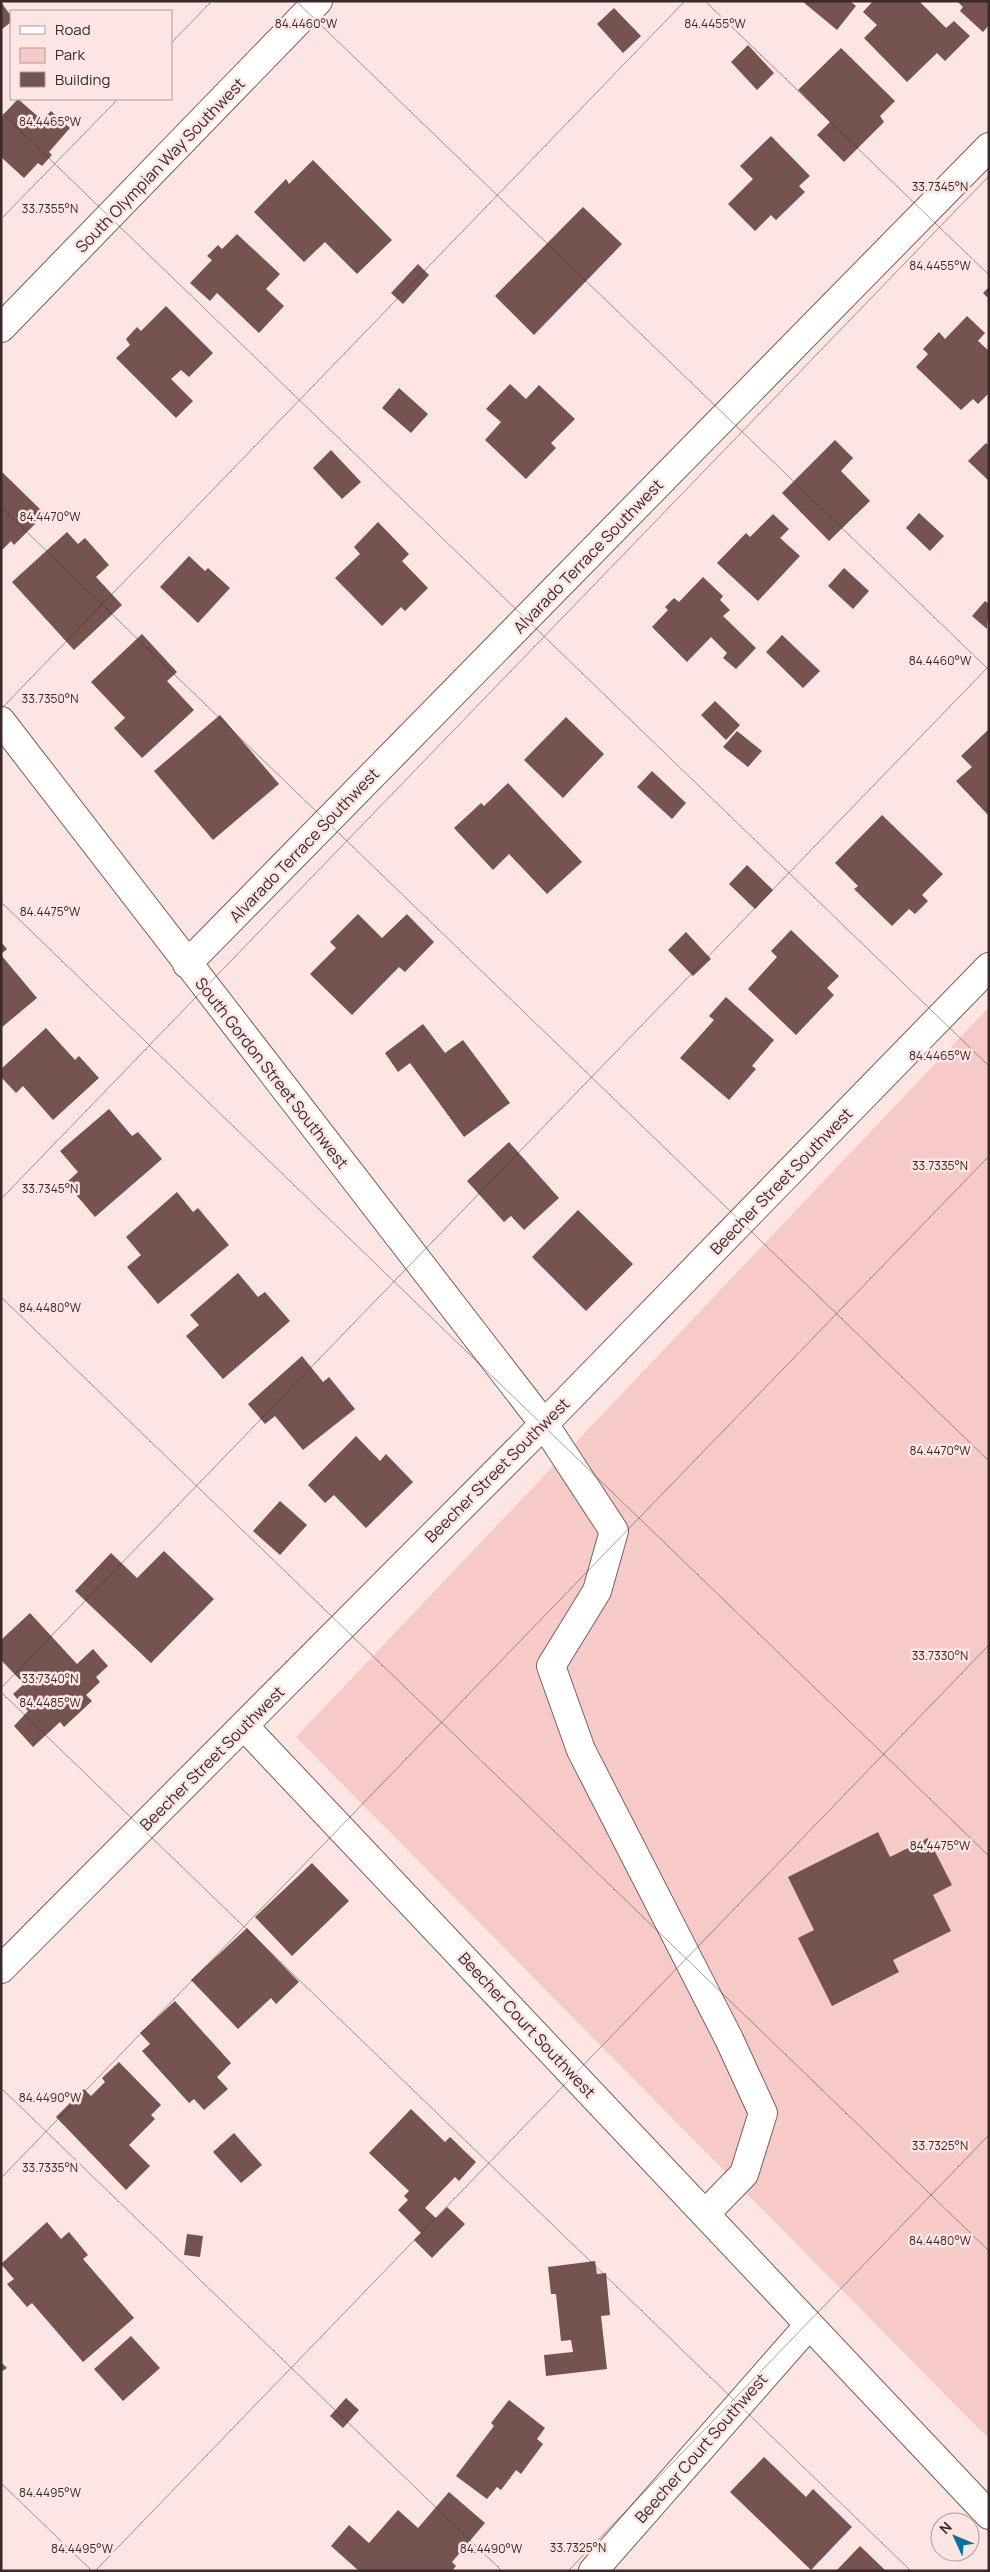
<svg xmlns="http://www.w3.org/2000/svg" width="990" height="2572" font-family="Manrope,sans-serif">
<rect width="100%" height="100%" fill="#fde5e3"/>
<path fill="#f6cbc7" d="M989,1007v1432l-693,-702z"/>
<path fill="#745350" d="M802,1h48l6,5 -19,24z
M873,1h46l27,27 8,-7 16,15 -25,25 -8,-8 -30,29 -43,-44 13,-13 -14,-13z
M957,1h32v24l-6,7 -23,-21 3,-4z
M1,2l10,14v6l-10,8z
M614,8l27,28 -18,17 -26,-29z
M748,45l26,28 -17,17 -26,-28z
M841,48l54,53 -15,15 4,6 -40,40 -27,-27 13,-13 -32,-32z
M18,99l24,21 9,-9 19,17 -21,24 3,3 -10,11 -4,-3 -14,15 -23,-21v-40z
M771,136l39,40 -11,10 6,6 -29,28 -5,-5 -16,16 -27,-27 25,-25 -13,-13z
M313,160l79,80 -35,34 -32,-32 -21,20 -50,-50 32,-33 3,5z
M583,207l39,37 -88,91 -39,-39z
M237,234l43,40 -14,15 18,17 -25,27 -42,-40 -7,8 -20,-18 22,-23 -5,-4 11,-11 4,4z
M418,264l11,11 -26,29 -12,-11z
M989,287v12l-6,-6z
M166,306l47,47 -24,24 -8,-7 -10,9 22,22 -17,17 -60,-60 14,-13 -4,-6 11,-12 4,4z
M967,316l18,17 -7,8 11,10v42l-11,11 -5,-5 -12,11 -45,-43 12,-13 -5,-5 16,-17 6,7z
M510,384l16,15 13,-14 36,34 -24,24 5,5 -30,31 -41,-39 16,-18 -15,-13z
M399,388l29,26 -17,19 -29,-25z
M835,440l18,18 -12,13 29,30 -41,40 -47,-48z
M986,443l3,3v35l-21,-20z
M331,450l30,32 -19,17 -29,-31z
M1,471l44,43 -31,31 -3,-4 -10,10z
M919,513l25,23 -14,15 -24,-23z
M773,514l16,15 -9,9 20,18 -42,45 -41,-38 29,-30 4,4z
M378,522l31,32 -7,7 26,27 -23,23 -4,-4 -19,19 -47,-48 25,-24 -6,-7z
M67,532l11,12 7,-6 24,27 -13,12 26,28 -48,45 -62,-68z
M189,556l16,15 3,-3 22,20 -32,35 -38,-36z
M844,568l25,23 -16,18 -25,-23z
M703,577l20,19 -3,4 10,10 -7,6 33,32 -20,21 -13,-11 4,-5 -16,-16 -24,25 -35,-35 16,-17 -3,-3 9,-9 5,4z
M985,601l4,3 -2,25 -15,-13z
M142,634l35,38 -10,9 27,29 -52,48 -28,-30 11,-10 -34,-36z
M782,635l38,36 -17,17 -37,-36z
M715,701l25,24 -14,15 -25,-25z
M220,715l59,69 -66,56 -59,-69z
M566,717l38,37 -41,44 -39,-38z
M989,729v87l-33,-35 16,-14 -11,-11z
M737,731l25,20 -14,16 -25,-20z
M652,771l34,32 -14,16 -35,-32z
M508,783l74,79 -35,32 -38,-40 -16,16 -39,-42 27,-25 3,3z
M882,815l61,59 -21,21 6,6 -13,13 -6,-5 -17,17 -38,-37 4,-3 -23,-23z
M747,865l26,25 -18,19 -26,-25z
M358,914l24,24 25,-24 27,28 -29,30 -6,-5 -47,48 -42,-41 26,-26 -6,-6z
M791,930l48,46 -12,12 7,7 -38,40 -48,-46 29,-32 -6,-6z
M686,932l25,27 -18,17 -25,-26z
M1,942l6,7 -6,5z
M1,955l36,43 -36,30z
M726,997l48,43 -22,26 4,3 -27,31 -49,-42 34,-38 -5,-4z
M423,1024l22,29 18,-13 47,63 -46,34 -54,-74 -12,9 -13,-19z
M46,1028l29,32 4,-4 20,22 -46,42 -30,-34 -7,7 -15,-16v-8z
M109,1109l23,27 6,-4 24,27 -67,58 -29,-34 12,-11 -18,-21z
M509,1142l50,56 -35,32 -13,-14 -7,6 -37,-41z
M177,1192l16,20 5,-4 31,37 -71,59 -31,-37 14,-12 -15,-18z
M578,1210l55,54 -47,47 -54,-54z
M238,1273l20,24 7,-5 25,29 -67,58 -37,-43 13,-11 -9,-10z
M302,1356l21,26 6,-5 26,32 -52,41 -28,-34 -10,8 -17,-20z
M356,1436l24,25 6,-7 27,28 -47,46 -32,-33 -9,8 -17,-18z
M280,1501l27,24 -27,30 -27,-24z
M164,1551l50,48 -63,64 -76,-72 36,-38 26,25z
M30,1613l47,51 16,-15 15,17 -12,11 4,5 -14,13 6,6 -28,26 -4,-5 -27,25 -19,-21 14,-15 -15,-17 11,-10 -23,-24v-20z
M878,1832l12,25 38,-19 24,47 -19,10 18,36 -58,29 6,12 -67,34 -34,-68 16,-8 -26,-53z
M312,1863l37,38 -57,55 -37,-39z
M247,1928l52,54 -23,22 -5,-6 -33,31 -47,-49z
M175,2001l56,62 -14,14 11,12 -24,21 -10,-11 -5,4 -47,-52 8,-7 -10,-11z
M119,2062l42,43 -10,10 4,4 -26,26 21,21 -24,24 -70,-73 28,-28 7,7 14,-14 -3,-4z
M411,2109l34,33 5,-5 26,25 -17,19 -4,-4 -30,31 11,10 11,-11 18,17 -33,34 -18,-18 7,-7 -23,-23 10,-10 -4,-4 5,-5 -40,-38z
M234,2133l28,32 -21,18 -28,-31z
M47,2222l14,17 8,-7 19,23 -5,4 51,59 -51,44 -51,-59 -5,4 -20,-23 7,-5 -13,-15z
M187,2234l16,2 -3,21 -16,-2z
M595,2261l2,13 9,-1 4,42 -9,1 6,53 -61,7 -2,-21 29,-3 -2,-12 -10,1 -5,-47h-5l-3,-27z
M131,2336l29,32 -37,33 -29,-32z
M1,2362l6,6 -6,4z
M346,2398l13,12 -16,18 -13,-12z
M509,2400l36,28 -8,11 6,5 -22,30 -5,-4 -15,20 -4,-3 -10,12 -31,-23 38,-50 -3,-3z
M764,2457l42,40 7,-8 39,38 -41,43 -81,-78z
M449,2492l36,31 -33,39 4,4 -4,5h-93l-28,-25 18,-21 20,18 29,-33 20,18z
M860,2546l26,25h-50z"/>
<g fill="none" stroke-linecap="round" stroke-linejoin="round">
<g stroke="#7f5e5b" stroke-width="30">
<path id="minor" d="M1,328l317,-327
M1,721l543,703 70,107 -17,60 -46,75 30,84 148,289 34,74 -19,61 -39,40
M187,964l802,-817
M244,1726l745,789
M1,1969l543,-545 445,-457
M593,2571l216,-246"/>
</g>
<use href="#minor" stroke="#fff" stroke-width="28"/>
</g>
<path fill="none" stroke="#392a29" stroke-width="1" stroke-opacity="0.45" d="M296,1l693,669M705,1l284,274M171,43l41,-42M1,112l988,954M1,219l117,-120M1,507l988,954M1,709l684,-708M1,902l988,954M1,1199l988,-1023M1,1297l988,954M1,1688l988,-1022M1,1692l910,879M1,2088l501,483M1,2178l988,-1022M1,2483l91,88M95,2571l894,-926M568,2571l421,-436"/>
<g text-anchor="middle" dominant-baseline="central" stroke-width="5" stroke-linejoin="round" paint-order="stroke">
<g font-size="16" fill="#392a29" stroke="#fde5e3">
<text transform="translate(160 165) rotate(-46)">South Olympian Way Southwest</text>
<text transform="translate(588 556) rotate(-46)">Alvarado Terrace Southwest</text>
<text transform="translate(304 845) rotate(-46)">Alvarado Terrace Southwest</text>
<text transform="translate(272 1073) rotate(52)">South Gordon Street Southwest</text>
<text transform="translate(781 1181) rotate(-46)">Beecher Street Southwest</text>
<text transform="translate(497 1470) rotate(-45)">Beecher Street Southwest</text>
<text transform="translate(212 1758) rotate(-45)">Beecher Street Southwest</text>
<text transform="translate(527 2025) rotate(47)">Beecher Court Southwest</text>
<text transform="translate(701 2448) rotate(-49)">Beecher Court Southwest</text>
</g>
</g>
<g font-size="12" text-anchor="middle" fill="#392a29" stroke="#fde5e3" stroke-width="5" stroke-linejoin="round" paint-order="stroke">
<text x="306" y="28">84.4460°W</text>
<text x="715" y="28">84.4455°W</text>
<text x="50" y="126">84.4465°W</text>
<text x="940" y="191">33.7345°N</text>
<text x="50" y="213">33.7355°N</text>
<text x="940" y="270">84.4455°W</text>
<text x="50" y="521">84.4470°W</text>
<text x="940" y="665">84.4460°W</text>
<text x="50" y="703">33.7350°N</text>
<text x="50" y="916">84.4475°W</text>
<text x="940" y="1060">84.4465°W</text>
<text x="940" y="1170">33.7335°N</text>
<text x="50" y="1193">33.7345°N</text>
<text x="50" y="1312">84.4480°W</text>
<text x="940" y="1455">84.4470°W</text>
<text x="940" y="1660">33.7330°N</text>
<text x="50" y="1683">33.7340°N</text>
<text x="50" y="1707">84.4485°W</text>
<text x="940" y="1850">84.4475°W</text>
<text x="50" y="2102">84.4490°W</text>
<text x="940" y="2150">33.7325°N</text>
<text x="50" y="2172">33.7335°N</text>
<text x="940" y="2245">84.4480°W</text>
<text x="50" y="2497">84.4495°W</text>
<text x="578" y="2552">33.7325°N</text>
<text x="82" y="2553">84.4495°W</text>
<text x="491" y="2553">84.4490°W</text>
</g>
<rect width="990" height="2572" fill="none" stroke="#392a29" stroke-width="5"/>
<rect x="10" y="10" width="162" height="90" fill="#fde5e3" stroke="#af9a99"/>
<rect x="20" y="26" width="25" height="8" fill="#ffffff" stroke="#af9a99"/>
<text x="55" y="35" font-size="15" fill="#392a29">Road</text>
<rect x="20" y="48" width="25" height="15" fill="#f6cbc7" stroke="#af9a99"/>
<text x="55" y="60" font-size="15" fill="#392a29">Park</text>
<rect x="20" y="72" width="25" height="15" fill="#745350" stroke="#af9a99"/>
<text x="55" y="85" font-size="15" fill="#392a29">Building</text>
<g transform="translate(955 2537) rotate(314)"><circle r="24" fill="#fde5e3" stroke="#af9a99"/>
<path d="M0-4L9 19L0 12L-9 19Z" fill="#03729d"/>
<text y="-8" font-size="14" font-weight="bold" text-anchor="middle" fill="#392a29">N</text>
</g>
</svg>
